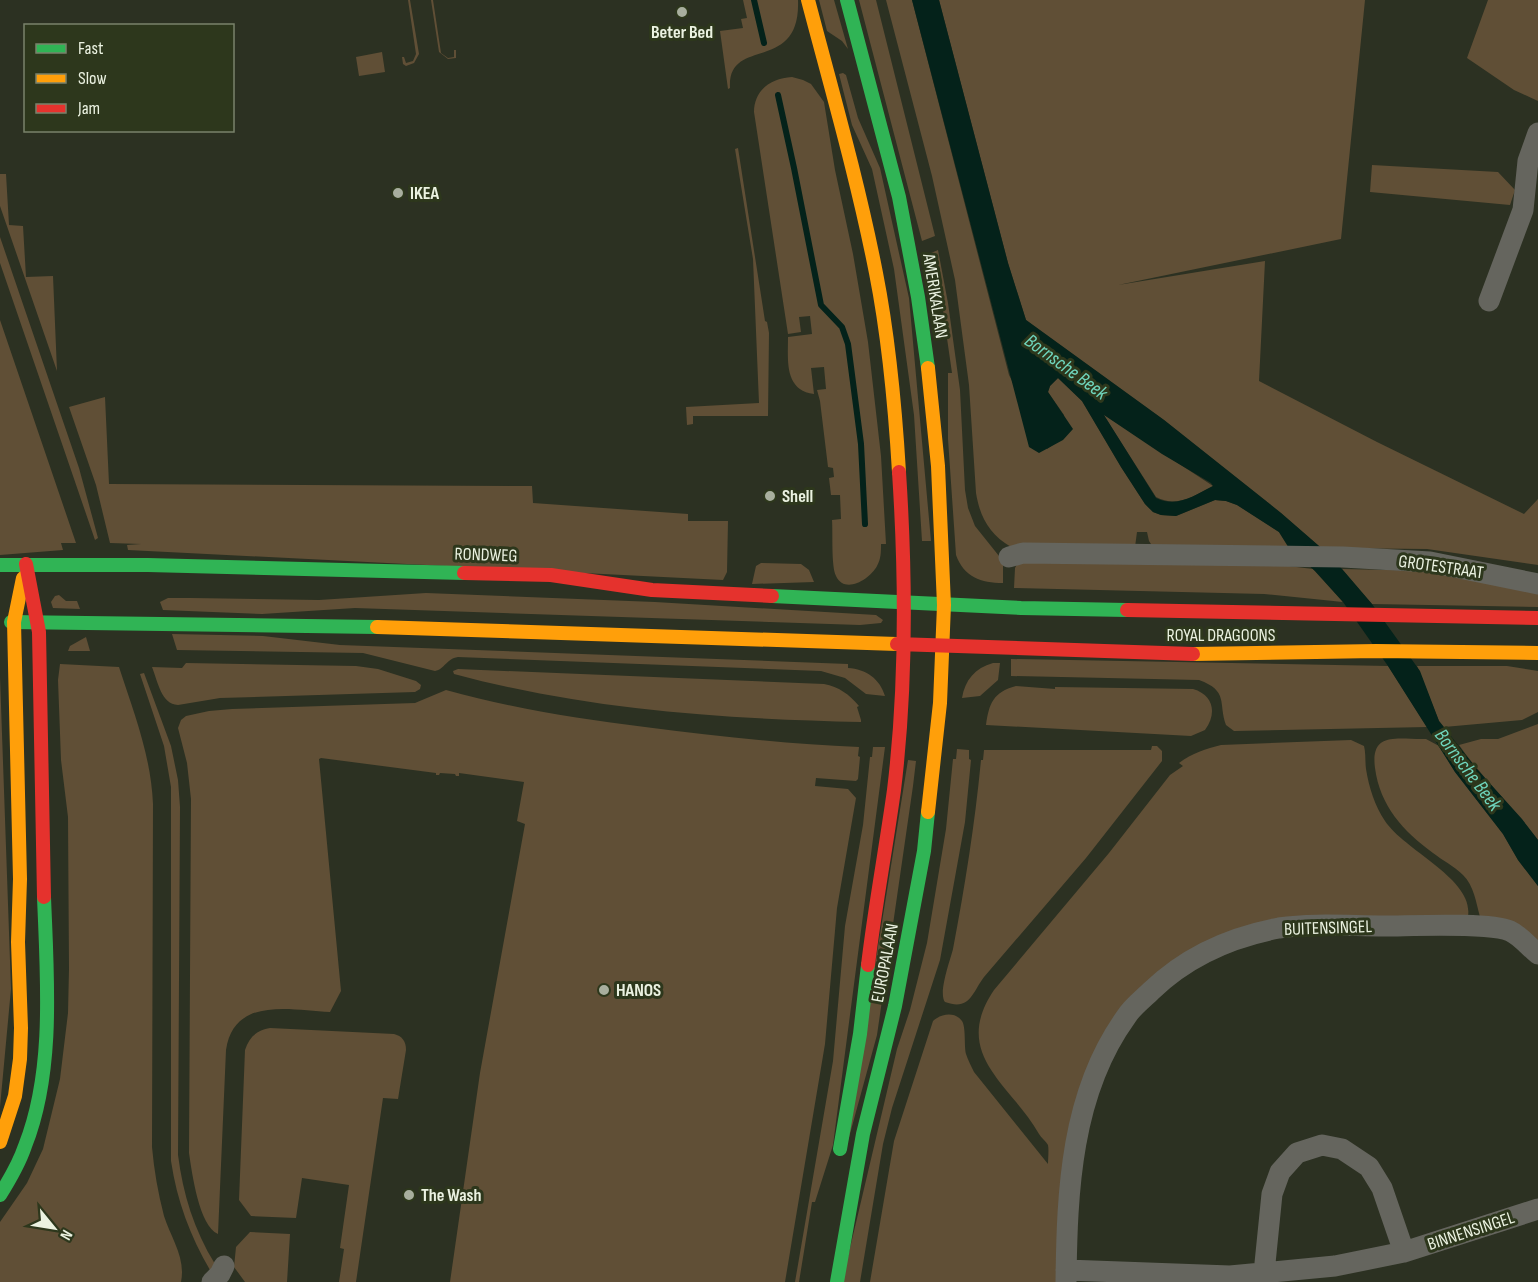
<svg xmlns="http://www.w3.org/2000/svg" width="1538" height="1282" font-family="'Sofia Sans Condensed',sans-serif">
<rect width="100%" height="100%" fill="#2c3122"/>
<path fill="#604f36" d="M408,0h2l9,54 -5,9 -8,3 -3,-2 -1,-7h2l2,6 7,-2 3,-7z
M431,0h2l8,53 7,5 6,-1v-7h2v8l-8,1 -9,-7z
M743,0h55c3,75 -71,35 -68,88l-2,1 -8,-58 23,-3 -2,-9 6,-1z
M819,0h15l14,49 -6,-8 -15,-10z
M859,0h17l59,236 -13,5z
M886,0h26l97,375 38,74 19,-13 -2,-21 -16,-23 2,-6 8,-8 24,23 39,66 24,37 8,8 8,3 15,1 39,-16 11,1 11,4 42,27 10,16 -136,-1 -4,-6 -2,-9h-10l-2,15h-124c-22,-13 -31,-30 -35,-54l-7,-108 -14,-105 -23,-104z
M939,0h426l-24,239 -223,46 147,-24 -6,120 118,61 147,72 14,-15v66l-111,-16 -106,-1 -40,-35 -117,-93 -138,-100 -18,-57z
M1488,0h50v101l-24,-11 -47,-32z
M382,52l3,20 -26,4 -3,-19z
M843,73l3,2 12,43 22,50 29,130 22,243h-9l-8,-126 -20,-146 -22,-100 -20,-44 -13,-51z
M792,77l11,3 8,4 13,18 11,68 18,84 15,88 13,114 5,88h-5c0,8 0,15 -4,22 -7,13 -32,29 -41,10 -5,-10 -3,-44 -4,-56l9,-1 -1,-24h-9l-2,-17 5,-1 -1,-9 -5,-1 -8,-66 -3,-11 9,-1 -2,-22 -13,1 3,26c-30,-4 -26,-34 -26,-57l24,-3 -2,-18 -11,1 2,15 -13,2 -34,-222c0,-22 17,-34 38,-35z
M738,148l27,173 2,1 2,11 -1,83h-75v8l-6,1 -1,-18 73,-4 -6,-144 -18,-110z
M1372,165l126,7 17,18 -5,15 -140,-13z
M0,174h6l3,51 14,1 3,51 27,-1 4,95 -57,-165z
M0,237l79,231 19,70 -3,2 -95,-277z
M938,250l10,53 12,87 5,100 3,18 7,18 28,35v22c-22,0 -39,-6 -47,-28l-8,-116v-66h4l-15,-104 -6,-16z
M0,320l76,223h-15l2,7 -63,5z
M105,397l4,87 423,2 1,17 155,11v7h40l-1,51 -4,8 -595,-30 -1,-5 14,-1 -31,-1 -14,-58 -27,-78z
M1103,414l110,72c-19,10 -36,22 -57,11z
M1018,562l262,3 33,4 30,33 -79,-8 -250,-6 1,-20z
M761,563l40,1 8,6 5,12 -62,2 4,-18z
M1342,569l92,2 104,15v21l-166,-3z
M426,593l229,9 221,13 7,5 -2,3 -21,2 -505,-17 -93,6 -99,-4 -3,-8 8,-4h23l128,2z
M59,595l7,6h11l3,8 -27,-1 -2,-6 4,-6z
M172,634l91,2 77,9 508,19v4c18,1 32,11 37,28l-19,-2 -21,-16 -24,-7 -363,-14c-12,2 -13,12 -23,14l-72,-18 -186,-3z
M86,637l4,14h-22l2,-5z
M1011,659l377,7 39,61 -193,4 -8,-6c-8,-22 3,-34 -27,-45l-188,-4z
M186,663l170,3 22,3 38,12 5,4 -1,4 -5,3 -195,6 -42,7c-17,-1 -20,-23 -26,-38l30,1z
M993,663h7l-2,17 -18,16 -18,2c3,-18 13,-30 31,-35z
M60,664l59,3c15,46 32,89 34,137l-1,343c2,23 6,46 12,69 7,22 22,42 17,66h-181v-60l27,-39 16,-34 17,-70 8,-66 1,-44 -1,-152 -7,-57 -3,-80z
M1417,666h90l31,5v41l-16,8 -78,7 -5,-6z
M458,669l366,15c15,3 25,10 35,22l-2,1 4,13v2c-138,-3 -273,-12 -407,-48l-1,-3z
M144,673l27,73 7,34 2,27 -2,348c5,39 16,75 37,109l-5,6c-20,-34 -33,-69 -39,-109v-374l-7,-41 -24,-72z
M0,677l11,312 -11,118z
M1016,686l39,3v-2l138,2c21,6 24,25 12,41l-14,6 -205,-11c3,-21 7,-33 30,-39z
M446,690c65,18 132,29 199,37 70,9 142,17 214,20l-1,9 2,1 -2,22 -2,2 -40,-3 -1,8 33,3 8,9 -19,110 -12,136 -40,238h-335l30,-209 45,-249 -8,-3 7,-39 -65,-9v3h-3l-1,-2 -15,-1 -1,2h-3v-2l-115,-15 -2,1 22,232 -11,21c-39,-2 -96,-16 -104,38l-8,184c-19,-8 -26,-61 -29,-81l2,-354 -4,-36 -9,-35 3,-8 5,-4 23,-5 23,-2 183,-6z
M1538,724v116c-25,-33 -55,-61 -79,-95l22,-6h17z
M1426,739l13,7 16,26 48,62 15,26 20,26v60l-58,-29c-4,-15 -6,-31 -17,-42 -9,-9 -21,-15 -30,-22 -30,-22 -53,-47 -58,-85 -5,-38 24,-28 51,-29z
M1351,740l13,6c2,8 1,16 2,23 3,19 9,37 19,52 20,30 89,58 83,95l-212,10 -147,103 -51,253h-188l24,-141 39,-120c7,-7 22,-10 29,0 4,6 2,24 4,33 2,6 5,12 8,18l74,92c0,-5 1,-14 0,-19 -2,-4 -7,-7 -9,-11 -27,-49 -89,-79 -45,-144l115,-137 61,-78 13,-9 -4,-3c13,-10 27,-14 42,-18z
M1152,746h5l5,5v10l-76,97 -102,119c-12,16 -14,34 -39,25 -7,-9 5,-41 8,-53 12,-63 22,-126 28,-189h2l1,-10h167z
M873,747h12l-52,398 -18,57h-3l-13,80h-4l38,-221 12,-135 18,-101 7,-68h2z
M957,749l12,1v9l2,1 -6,62 -25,138 -48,148 -9,36 -23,138h-18l55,-233 13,-39 17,-67 19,-114 7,-70h3z
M908,760l8,1 -3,25 -36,249 -32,117z
M270,1028l124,6c8,2 12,7 12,16l-8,49 -15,-1 -27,184h-17l5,-33 -4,-1 9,-63 -47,-7 -6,40 -45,-2 -12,-16 6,-150c4,-13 12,-20 25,-22z
M250,1232l40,2 -3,48h-42l-11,-15 2,-20z"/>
<path fill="#04221a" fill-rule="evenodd" d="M912,0h27l69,263 18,57 138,100 117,93 45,39 16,17 30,35 48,67 19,50 37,47 46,51 16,21v46l-20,-26 -15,-26 -48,-62 -67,-106 -45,-64 -28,-31 -26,-23 -10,-16 -42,-27 -11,-4 -11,-1 -39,16 -15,-1 -8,-3 -8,-8 -24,-37 -39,-66 -24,-23 -8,8 -2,6 25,37 -10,11 -24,13 -10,-6zM1104,415l58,39 49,29 2,3c-20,10 -36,22 -57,12z"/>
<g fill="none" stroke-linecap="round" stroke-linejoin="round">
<path stroke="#04221a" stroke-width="6" d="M754,0l10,43
M778,95l16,73 27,137 21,22 6,17 13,100 4,80"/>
<path stroke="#65655e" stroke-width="21" d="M1489,301l34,-91 5,-49 10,-28
M1009,557l14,-4 320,4 87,5 108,22
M1066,1270l164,6 105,-10 69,-14 134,-43
M1264,1273l8,-79 8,-22 17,-19 25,-8 20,4 27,18 13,21 22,64
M212,1282l8,-8 4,-8
M1066,1282c1,-91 5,-189 60,-265 6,-10 17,-18 25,-26 35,-34 80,-54 128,-63 34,-5 71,-2 105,-2 26,0 105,-4 126,5 11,5 19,16 28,23"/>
<path stroke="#30b455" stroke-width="14" d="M847,0l52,197 19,100 10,71
M0,565h148l316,8
M772,596l249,12 106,2
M11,622l366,5
M840,1149l20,-115 8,-69
M0,1195c10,-16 19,-31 25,-49 30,-75 22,-170 19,-249
M837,1282l26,-148 32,-128 29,-155 4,-39"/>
<path stroke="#ff9f0a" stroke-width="14" d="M808,0c24,91 50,181 68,273 13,66 19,132 23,199
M928,368l10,98 6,139 -4,98 -12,109
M377,627l520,17
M1193,654l183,-3 162,2
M0,1142l15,-46 5,-37 1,-31 -3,-86 2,-63 -6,-257 9,-44"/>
<path stroke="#e5322d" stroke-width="14" d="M26,564l13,68 5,265
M464,573l87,2 101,15 120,6
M1127,610l411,8
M897,644l296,10
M868,965c7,-59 18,-117 26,-175 13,-107 12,-211 5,-318"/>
</g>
<g fill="#a8ae9e" stroke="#2d371c" stroke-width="2">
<circle cx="682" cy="12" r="6"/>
<circle cx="398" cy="193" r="6"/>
<circle cx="770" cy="496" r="6"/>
<circle cx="604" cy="990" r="6"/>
<circle cx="409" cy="1195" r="6"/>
</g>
<g text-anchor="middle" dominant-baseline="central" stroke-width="6" stroke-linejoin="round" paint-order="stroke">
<g font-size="18" font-weight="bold" fill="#ebf2e1" stroke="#2d371c" text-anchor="start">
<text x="682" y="32" text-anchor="middle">Beter Bed</text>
<text x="410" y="193">IKEA</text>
<text x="782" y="496">Shell</text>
<text x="616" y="990">HANOS</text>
<text x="421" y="1195">The Wash</text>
</g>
<g font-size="18" fill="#ebf2e1" stroke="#2d371c">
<text transform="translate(935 296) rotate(81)">AMERIKALAAN</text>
<text transform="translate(486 555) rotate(2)">RONDWEG</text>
<text transform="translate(1441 567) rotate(8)">GROTESTRAAT</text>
<text x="1221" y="635">ROYAL DRAGOONS</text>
<text transform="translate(1328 928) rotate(-2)">BUITENSINGEL</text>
<text transform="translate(885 963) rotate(-79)">EUROPALAAN</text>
<text transform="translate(1471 1231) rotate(-18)">BINNENSINGEL</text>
</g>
<g font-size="20" font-style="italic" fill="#6fd6bd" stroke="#2d371c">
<text transform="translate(1066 367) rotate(36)">Bornsche Beek</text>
<text transform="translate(1468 770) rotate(53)">Bornsche Beek</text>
</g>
</g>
<rect x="24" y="24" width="210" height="108" fill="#2d371c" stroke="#79826b" stroke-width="1.5"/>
<rect x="36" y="44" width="30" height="9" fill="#30b455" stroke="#79826b" stroke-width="1.5"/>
<text x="78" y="54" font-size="18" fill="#ebf2e1">Fast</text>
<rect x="36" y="74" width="30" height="9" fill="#ff9f0a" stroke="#79826b" stroke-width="1.5"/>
<text x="78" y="84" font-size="18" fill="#ebf2e1">Slow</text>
<rect x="36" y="104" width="30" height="9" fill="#e5322d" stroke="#79826b" stroke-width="1.5"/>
<text x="78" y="114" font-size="18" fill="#ebf2e1">Jam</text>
<g transform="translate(54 1228) rotate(120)" stroke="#2d371c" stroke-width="4.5" paint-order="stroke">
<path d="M0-4.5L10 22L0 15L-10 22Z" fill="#ebf2e1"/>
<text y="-9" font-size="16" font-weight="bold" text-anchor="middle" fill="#ebf2e1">N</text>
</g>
</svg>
